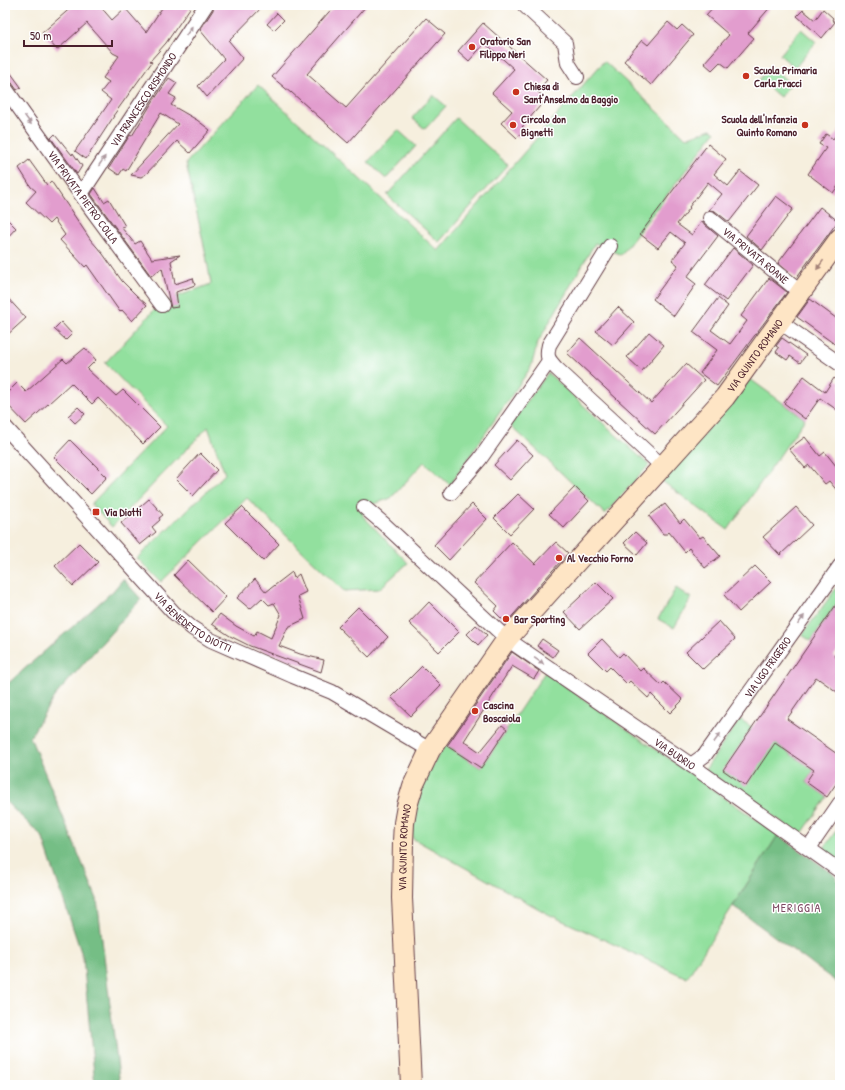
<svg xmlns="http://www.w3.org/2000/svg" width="845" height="1090" font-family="'Patrick Hand',sans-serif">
<rect width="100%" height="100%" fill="#fff"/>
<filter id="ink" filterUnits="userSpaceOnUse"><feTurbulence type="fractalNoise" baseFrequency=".025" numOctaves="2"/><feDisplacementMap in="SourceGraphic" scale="8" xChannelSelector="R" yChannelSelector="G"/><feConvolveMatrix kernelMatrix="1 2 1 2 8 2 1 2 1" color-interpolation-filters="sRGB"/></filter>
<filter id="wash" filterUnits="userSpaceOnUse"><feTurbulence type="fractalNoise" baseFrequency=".012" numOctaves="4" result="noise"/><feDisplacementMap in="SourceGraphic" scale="16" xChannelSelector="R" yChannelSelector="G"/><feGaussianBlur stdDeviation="0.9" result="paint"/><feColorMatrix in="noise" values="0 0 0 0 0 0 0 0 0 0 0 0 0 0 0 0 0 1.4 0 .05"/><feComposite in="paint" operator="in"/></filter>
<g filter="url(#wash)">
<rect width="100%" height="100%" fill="#f6efde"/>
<path fill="#92e09e" stroke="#6e8064" d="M801,29l15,13 -21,26 -15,-13z
M604,61l82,77 25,-9 4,3 -94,123 -26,-12 -57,99 -7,25 -81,118 -26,-23 -33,36 -20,7 -9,10 46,48 -29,26 -35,2 -97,-93 -86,84 -24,-24 88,-84 -17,-47 -96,100 -21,-23 76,-78 -62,-63 51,-55 12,-8 43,-16 -5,-29 -20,-92 72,-78 180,166z
M770,66l21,18 -11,13 -21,-17z
M433,95l13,11 -21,23 -13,-11z
M456,118l52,47 -69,77 -52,-47z
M398,130l18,16 -30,33 -18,-17z
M548,373l101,92 -44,49 -95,-89z
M750,379l55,40 -77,111 -66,-49z
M840,583v16l-29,42 -9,-6z
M676,588l15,10 -17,30 -16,-9z
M545,672l233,163 -91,143 -139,-64 -136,-76 2,-25 10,-34 21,-34 36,23z
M740,719l74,51 -8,12 21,15 -26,38 -96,-65z
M840,825v40l-18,-14z"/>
<path fill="#75be85" stroke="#606e58" d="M123,579l18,20 -87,98 -24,40 67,162 23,186h-25l-12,-127 -41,-122 -37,-35v-115l108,-95z
M778,835l54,38 8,10v100l-1,1 -106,-78z"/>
<g id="blocks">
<path fill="#e29dce" d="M74,5h25l13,15 13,-12 21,24 18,-27h28l-26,38 -16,18 2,1 -39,54h1l-28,43 -11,-8 16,-23v1l20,-29 -10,-8 8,-10 -6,-4 16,-22 -6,-3 -26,-30 -30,27 -15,-17z
M214,5h50l-35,36 14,17 -36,39 -9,-11 26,-27 -24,-29 13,-20z
M335,5h32l-60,69 39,34 80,-90 19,16 -97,109 -57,-51v1l-19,-16z
M715,5h57l-24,28 6,5 -26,30 -8,-6 -8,8 -8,-7 25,-28 -23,-20z
M823,9l10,9 -1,2 3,2 -13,16 -25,-22 6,-6 12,10z
M277,13l7,7 -10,10 -7,-6z
M668,22l9,8 5,-5 11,10 -42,50 -27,-24 18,-21 6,5z
M483,23l64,57 -10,11 9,8 -24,28 3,2 -8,9 -16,-15 11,-12 -20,-18 22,-24 -29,-26 -16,18 -11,-10z
M5,65l16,22 -4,3 -5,-7 -3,-3h-4z
M169,78l8,5 -8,11 7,4 -5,7 26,15 13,10 -20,23 -13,-12 -31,33 -5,3 -10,-2 47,-51 -17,-11 -35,58 -3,-2 -4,6 -10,-7 21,-33 2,1 18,-30z
M840,129v54l-7,10 -25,-19 18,-26 -7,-4 7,-10 7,5z
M55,134l17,21 1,-2 9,13 -5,8 -26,-36z
M708,144l18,15 -12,15 14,12 12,-15 18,14 -29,37 -14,-11 -6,-1 13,-16 -14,-12 -19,25 1,1 -13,16 15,11 10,-14 3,4 13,11 -31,41 9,7 -22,32 -21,-17 25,-34 -6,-5 13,-17 -14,-11 -13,16 -18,-14z
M29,160l18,25 4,-4 39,58 13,15 19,27 14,14 11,10 -15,16 -10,-11 -2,2 -33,-47 -2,2 -25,-27 5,-5 -11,-16 -5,5 -23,-22 10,-11 -5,-4 -12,-19z
M95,188l9,14 5,-3 16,27 -4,1 14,17 5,-3 12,18 28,-4 -9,6 4,23 18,-6 2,7 -19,7 2,15 -7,1 -9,-40 -11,8 -60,-82z
M776,196l17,13 -31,41 -16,-14z
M820,207l18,14 -42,57 -18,-15z
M5,217l11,11 -11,12z
M733,248l20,17 -27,36 -21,-16z
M769,278l18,14 -70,94 -17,-13 17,-23 -24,-18 25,-34 10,8 -17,24 19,14 17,-23 -6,-5z
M5,295l21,23 -21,19z
M810,299l30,22v27l-43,-31z
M618,307l16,15 -21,23 -17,-14z
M61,322l11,12 -6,6 -12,-11z
M649,332l15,13 -22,26 -15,-14z
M580,338l71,65 35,-39 18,16 -49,54 -88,-81z
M782,338l24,17 -6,8 -10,-7 -3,4 -11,-8 3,-4 -3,-2z
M85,348l11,12 -9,9 29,27 7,-6 37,37 -17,17 -45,-46 -6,6 -21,-21 -45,41 -21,-22v-7l12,-12 9,9 37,-33 4,4z
M804,376l21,16 9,-14 6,4v30l-20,-14 -15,21 -21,-16z
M78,407l7,7 -10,9 -7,-7z
M805,437l15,19 5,-4 15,19v23l-11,-13 -4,3 -16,-19 -4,3 -16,-19z
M70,440l37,37 -16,17 -37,-37z
M517,440l16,15 -23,25 -16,-15z
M200,453l17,17 -24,26 -17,-17z
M575,487l14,14 -25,27 -15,-14z
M518,494l16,15 -24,25 -16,-16z
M149,499l14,16 -4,3 1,2 -8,7 4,5 -16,13 -19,-22z
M472,504l15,15 -38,41 -15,-15z
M665,504l15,19 4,-4 16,19 3,-2 17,20 -15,12 -16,-20 -4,4 -16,-20 -2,2h-4l-14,-18z
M242,507l37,37 -16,17 -38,-38z
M796,507l16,18 -32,30 -17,-18z
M635,532l12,11 -10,12 -13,-12z
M512,542l23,22 21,-22 12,11 -62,70 -12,-12 4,-5 -24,-23z
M79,543l19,19 -25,24 -18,-20z
M188,560l38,37 -14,15 -38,-37z
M755,566l16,16 -32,30 -15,-17z
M292,572l2,6 5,-4 7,18 -8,4 7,23 -17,8 -9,19 21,8 24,6 -3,12 -71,-26 -20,-10 -18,-12 8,-10 16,12 18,10 3,-5 14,7 10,-23 -7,-12 -5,2 -7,-7 -12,11 -13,-11 18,-19 11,13z
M596,582l17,17 -33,30 -16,-17z
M840,599v48l-6,9 6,4v34l-24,-17 -29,42 53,37v22l-13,19 -21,-15 8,-12 -39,-27 -29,43 -23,-16z
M429,602l30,30 -20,20 -30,-29z
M358,607l30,30 -19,20 -31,-30z
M719,621l16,18 -32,30 -17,-17z
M476,625l11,10 -9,10 -11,-11z
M542,639l16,11 -5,7 -16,-11z
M602,639l17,18 4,-4 17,18 3,-3 18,17 3,-3 19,18 -13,13 -19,-19 -3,4 -18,-17 -3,3 -17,-17 -4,4 -18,-18z
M512,652l27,19 -5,8 -22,-13 -48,75 16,11 22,-27 5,4 -26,39 -34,-22z
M422,666l19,19 -30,31 -20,-19z"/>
</g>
</g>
<g filter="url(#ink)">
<use href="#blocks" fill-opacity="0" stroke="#643e46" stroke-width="1"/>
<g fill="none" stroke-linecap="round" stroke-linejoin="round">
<g stroke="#643e46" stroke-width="16">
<g id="street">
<path d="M524,5l41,38 3,20 9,14"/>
<path id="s1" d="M5,88l82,115 75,102"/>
<path id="s2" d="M81,194l125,-189"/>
<path id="s3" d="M710,218l91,75"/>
<path d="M610,246l-61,99c-3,12 -1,14 7,23l106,98"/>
<path d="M780,322l60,42"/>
<path id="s4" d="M5,427l168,185 19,16 19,12 82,36 39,16 98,58"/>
<path d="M451,493l29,-34 69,-98"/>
<path id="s5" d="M364,507l21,18 122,114 184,126 149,106"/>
<path id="s6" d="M691,765l14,-10 135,-189"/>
<path d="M809,848l31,-45"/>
</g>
</g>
<g stroke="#643e46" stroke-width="22">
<g id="secondary">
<path id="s7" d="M411,1085l-9,-187 1,-57 1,-18 3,-17 6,-20 17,-36 77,-111 218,-242 115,-159"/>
</g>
</g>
<use href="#street" stroke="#fff" stroke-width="14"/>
<use href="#secondary" stroke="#fee5c5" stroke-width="20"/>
</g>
<defs><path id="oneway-solid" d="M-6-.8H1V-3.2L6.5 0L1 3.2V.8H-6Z"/></defs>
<g fill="#ae9aa0">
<use href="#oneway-solid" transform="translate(189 31) rotate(-56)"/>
<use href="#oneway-solid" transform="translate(28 120) rotate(54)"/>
<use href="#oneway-solid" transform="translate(102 161) rotate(-56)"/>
<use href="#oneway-solid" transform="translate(801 620) rotate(-54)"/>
<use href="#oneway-solid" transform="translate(539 661) rotate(35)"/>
<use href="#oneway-solid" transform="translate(717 738) rotate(-54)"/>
</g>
<use fill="#a48278" href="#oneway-solid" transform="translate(820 265) rotate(126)"/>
</g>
<g fill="#c8321e" stroke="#fff" stroke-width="1.5">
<circle cx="472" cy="47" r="4"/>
<circle cx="746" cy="76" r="4"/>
<circle cx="516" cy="92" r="4"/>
<circle cx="513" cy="125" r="4"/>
<circle cx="805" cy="125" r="4"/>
<rect x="92" y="508" width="8" height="8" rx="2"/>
<circle cx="559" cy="558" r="4"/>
<circle cx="506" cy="619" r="4"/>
<circle cx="475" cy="711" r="4"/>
</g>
<g text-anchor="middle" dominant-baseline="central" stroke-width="3" stroke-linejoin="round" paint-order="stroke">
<g font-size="11" font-weight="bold" fill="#4a1f2b" stroke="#fff" text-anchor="start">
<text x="480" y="41">Oratorio San<tspan x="480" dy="13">Filippo Neri</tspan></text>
<text x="754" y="70">Scuola Primaria<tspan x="754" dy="13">Carla Fracci</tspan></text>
<text x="524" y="86">Chiesa di<tspan x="524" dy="13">Sant'Anselmo da Baggio</tspan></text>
<text x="521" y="119">Circolo don<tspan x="521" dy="13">Bignetti</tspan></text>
<text x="797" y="119" text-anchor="end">Scuola dell'Infanzia<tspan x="797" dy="13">Quinto Romano</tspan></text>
<text x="104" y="512">Via Diotti</text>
<text x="567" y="558">Al Vecchio Forno</text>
<text x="514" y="619">Bar Sporting</text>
<text x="483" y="705">Cascina<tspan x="483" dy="13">Boscaiola</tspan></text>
</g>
<g font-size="11" fill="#4a1f2b" stroke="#fff">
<text stroke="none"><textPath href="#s2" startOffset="113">VIA FRANCESCO RISMONDO</textPath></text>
<text stroke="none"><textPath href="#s1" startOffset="134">VIA PRIVATA PIETRO COLLA</textPath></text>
<text stroke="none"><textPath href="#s3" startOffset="59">VIA PRIVATA ROANE</textPath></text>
<text stroke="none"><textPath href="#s7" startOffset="852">VIA QUINTO ROMANO</textPath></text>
<text stroke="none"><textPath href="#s4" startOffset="272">VIA BENEDETTO DIOTTI</textPath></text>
<text stroke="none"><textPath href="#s6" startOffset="125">VIA UGO FRIGERIO</textPath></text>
<text stroke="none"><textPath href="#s5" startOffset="398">VIA BUDRIO</textPath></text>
<text stroke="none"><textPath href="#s7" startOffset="238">VIA QUINTO ROMANO</textPath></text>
</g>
<g font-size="12" letter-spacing="1" fill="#7f4b64" stroke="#fff">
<text x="797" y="907">MERIGGIA</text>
</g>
</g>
<rect width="845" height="1090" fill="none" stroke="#fff" stroke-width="20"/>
<path d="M24 40v6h88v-6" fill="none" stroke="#4a1f2b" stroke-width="2"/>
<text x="30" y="40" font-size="12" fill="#4a1f2b" stroke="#ffffff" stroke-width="3" paint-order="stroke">50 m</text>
</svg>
